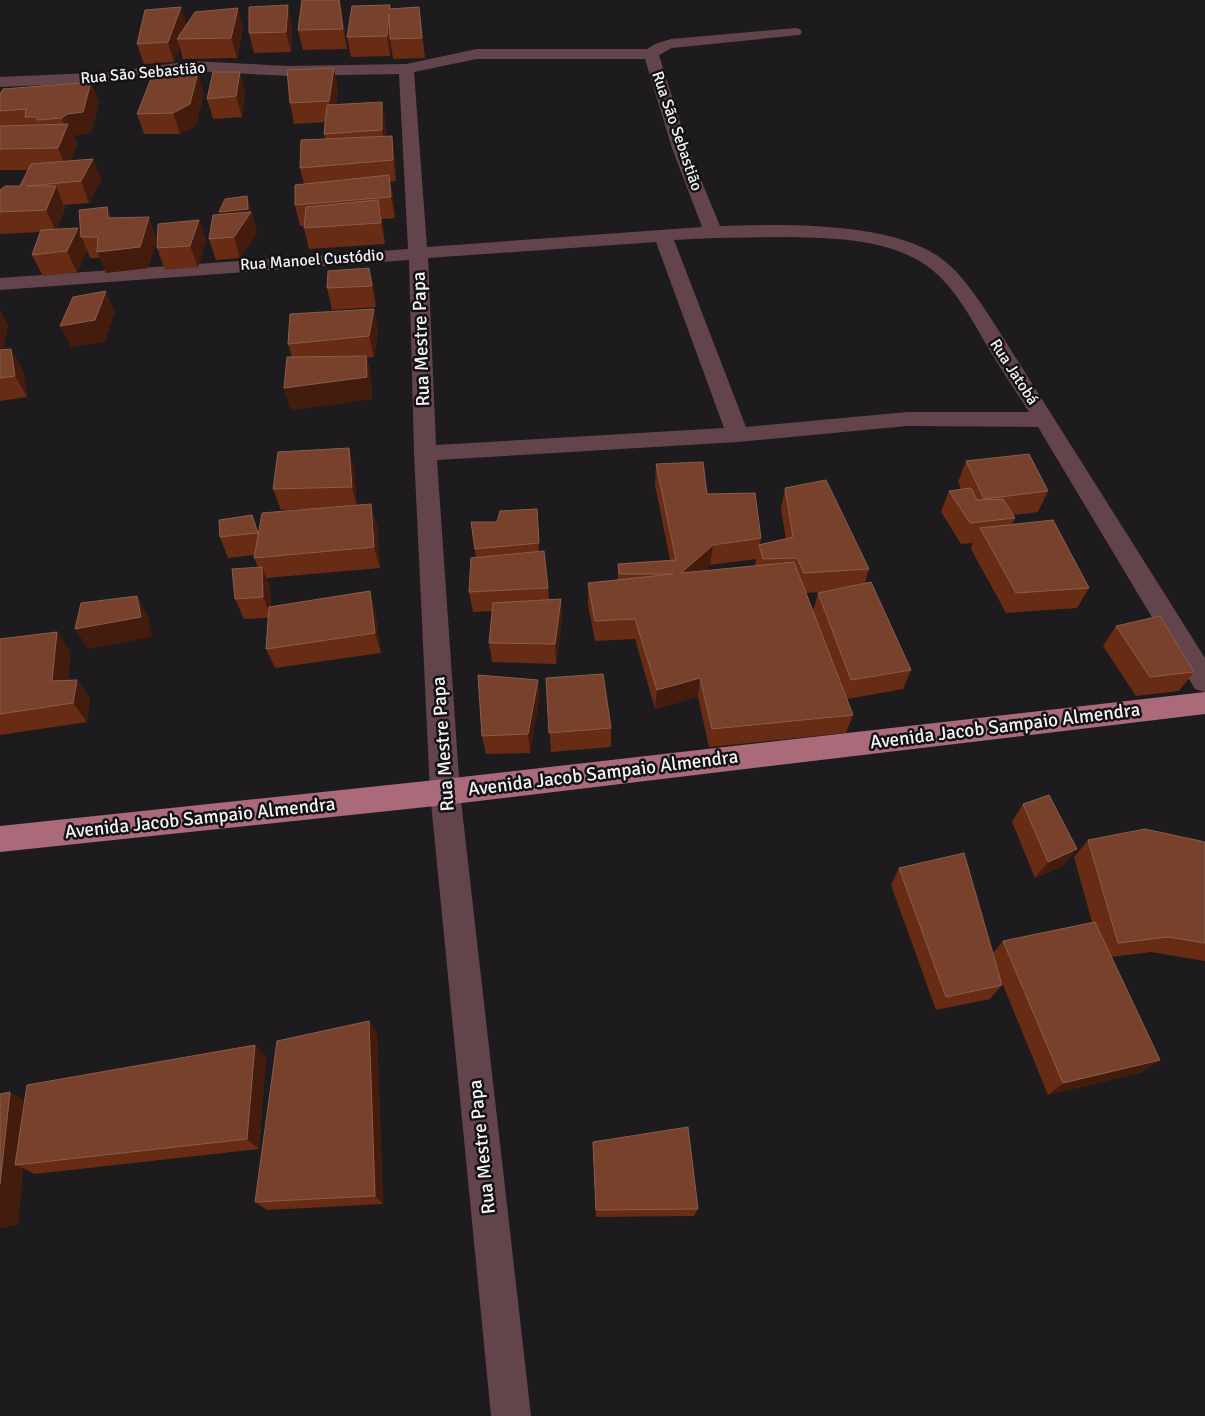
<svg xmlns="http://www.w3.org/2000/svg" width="1205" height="1416" font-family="Signika,sans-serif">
<rect width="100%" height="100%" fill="#1d1b1e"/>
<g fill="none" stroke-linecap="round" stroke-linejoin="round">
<path fill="#63444b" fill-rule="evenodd" d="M795,28l5,1 2,3 -2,3 -128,13 -13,7 29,93 32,78c60,-2 173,-5 222,33 21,16 36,40 50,61l213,338v34l-10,-3 -157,-262 -131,-1 -169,16 -301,18 23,332 71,624h-40l-61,-624 -16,-339 -5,-193 -409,30v-12l408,-29 -9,-175 -111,2 -97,-5 -79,11 -112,5v-10l112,-5 79,-11 97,5 118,-2 71,-15h170l8,-5 16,-5zM477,59h168l27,89 30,79 -275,20 -13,-175zM791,237c41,1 86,2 123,21 37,18 58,63 78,96 12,20 25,39 37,58h-122l-161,15 -72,-187 39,-2zM656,242l68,186 -288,17 -8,-187z"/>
<path fill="#ab6a7a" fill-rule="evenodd" d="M1205,692v22l-760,91 -445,47v-26l445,-47z"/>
</g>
<path fill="#682c14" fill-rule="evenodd" d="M302,0h38l7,49 -44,1 -5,-20z
M390,5l1,4 28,-2 6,51 -32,1 -2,-15 -1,12 -39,1 -4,-20z
M187,25l56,3 -6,30 -54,1 -3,-12 -6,15 -30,2 -7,-20z
M292,25l-1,27 -37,1 -5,-20z
M240,72l5,21 -3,24 -29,2 -6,-20z
M91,82l8,20 -8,31 -16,2 -1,1 3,9 -7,16 23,-2 8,21 -12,23 -25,2 1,3 -8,21 21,-1 3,6 26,-27 5,11 45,20 -9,30 -42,5 -6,-15h-10l-3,-8 -10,22 -34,4 -11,-21 8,-23 -40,2v-22l20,-26 8,-16h-28v-76z
M338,88l-2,17 46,-3 3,20 1,14 9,21 1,24 -6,1 3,14 2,22 -13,1 3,25 -76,5 -5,-21v-2h-4l-5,-21 9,-21 -4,-16 25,-29 -1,-5 1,-12 -31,2 -4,-21z
M204,93l-8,32 -16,9h-36l-7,-20z
M247,196l10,37 -17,25 -24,2 -7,-21 11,-25z
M199,220l7,21 -8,26 -33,3 -8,-22z
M369,268l5,21 2,18 -44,3 -5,-22z
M0,311l8,14 -5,25 8,-1 12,22 4,26 -27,4z
M378,330l-4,27 -7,1 4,19 1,22 -81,11 -7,-22 8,-31 -4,-13z
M966,461l82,30 -10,21 -24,3 1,3 -3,6 77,64 -12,20 -71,5 -35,-64 2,-6 -12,1 -20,-32 8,-21 12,-2 -3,-7z
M656,464l51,30 54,44 -1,6 26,-5 -5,-30 4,-21 84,81 -4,14 46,87 -8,19 -56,10 6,16 -7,18 -137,14 -11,-50 -43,12 -20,-70 -40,2 -7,-37v-21l30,-3v-16l52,-4 -15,-75zM756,559l-1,7 -51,5 6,-6zM822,592l-4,1 -5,18 -7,-18z
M354,469l3,36 20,20 3,43 -114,10 4,9 1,19 104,5 6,42 -106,15 -9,-19 2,-31 -24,1 -9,-20 23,-32 -4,-9 1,-3 -27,3 -8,-21 39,-5 49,-23 -27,1 -8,-21z
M471,522l67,8 1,21 9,37 1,11h12l1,20 -6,45 -64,-2 -3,-19 3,-32 -19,1 -4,-20 7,-34z
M1116,626l78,46 -15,19 -43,5 -33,-50z
M57,632l13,20 -2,28h9l13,19 -3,23 -87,13v-96z
M546,678l65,50v19l-60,5z
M538,680l1,19 -9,54 -44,1 -4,-18z
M1023,804l54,45 -14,17 -28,12 -23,-56z
M1088,840l117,2v119l-54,-9 -40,5 49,103 -18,12 -94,23 -47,-115 1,5 -12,14 -54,11 -45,-125 8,-17 94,85 10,-12 89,-19 -18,-65z
M369,1021l8,13 6,170 -116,6 -12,-8z
M266,1057l-7,92 -224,25 -12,-6 -5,56 -18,4v-134l25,7z
M593,1142l105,67 -4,7 -98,1z"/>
<path fill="#431c0e" d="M339,0l3,10 5,39 -4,-20z
M288,5l4,20 -1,27 -5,-20z
M181,7l6,19 -10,13 3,8 -6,15 -6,-20z
M238,8l5,20 -6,30 -6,-20z
M389,14l2,30 -1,12 -3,-20z
M334,68l4,20 -4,33 -5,-20z
M198,72l6,21 -8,32 -16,9 -7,-21z
M240,72l5,21 -3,24 -6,-21z
M91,82l8,20 -8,31 -16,2 -1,1 3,9 -11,24 -8,-21 8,-19 -4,-11 5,-4z
M382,102l3,20 1,29 -4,-21z
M392,136l3,21 1,24 -3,-21z
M93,159l8,21 -12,23 -8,-22z
M389,175l4,21 2,22 -4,-21z
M56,186l9,22 -9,23 -10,-21z
M247,196l10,37 -17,25 -6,-21 -8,-4 -7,-21z
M378,200l4,22 3,22 -4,-21z
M107,207l9,21 -8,-10z
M149,217l8,21 -9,30 -42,5 -9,-21z
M199,220l7,21 -8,26 -8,-21z
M78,228l9,22 -10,22 -10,-21z
M369,268l5,21 2,18 -4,-21z
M106,291l9,22 -10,29 -34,5 -11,-21z
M374,309l4,21 -4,27 -5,-21z
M0,311l8,14 -7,37 -1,-2z
M11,349l12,22 4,26 -12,-21z
M366,356l5,21 1,22 -81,11 -7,-22z
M349,448l5,21 3,39 -5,-21z
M371,504l6,21 3,43 -6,-21z
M713,545l-3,20 -30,29 1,-21z
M262,567l8,20 1,30 -8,-20z
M370,591l5,20 6,42 -6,-20z
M137,596l11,20 4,21 -64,12 -13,-20z
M561,599l1,20 -6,45 -1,-20z
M57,632l13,20 -4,48 -14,-19z
M700,678l-2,19 -43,12 2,-19z
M77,680l13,19 -3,23 -14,-19z
M538,680l1,19 -9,54 -2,-19z
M1077,849l-14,17 -28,12 13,-16z
M369,1021l8,13 6,170 -8,-8z
M255,1045l11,12 -7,92 -12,-10z
M1160,1060l-18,12 -94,23 15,-12z
M10,1092l19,11 -14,62 8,3 -5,56 -18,4v-44z"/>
<path fill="#77412c" stroke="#8a5d4c" d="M302,0h37l4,29 -45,1z
M288,5l-2,27 -37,1v-26z
M390,5l-1,4 30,-2 3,31 -32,1 -1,-25 -2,22 -40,1 5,-31z
M181,7l-13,35 -31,2 8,-34z
M238,8l-7,30 -54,1 18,-27z
M334,68l-5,33 -39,2 -3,-33z
M198,72l-8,32 -17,9 -36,1 15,-38z
M213,72h27l-4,24 -29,3z
M91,82l-8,30 -16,2 -5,4 -24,2 -2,-3h-11l1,-8 -26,2v-17l3,-5z
M382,102v28l-58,4 3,-29z
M68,124l-10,24 -58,1v-23z
M392,136l1,24 -93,8 1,-28z
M93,159l-12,22 -54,5h29l-10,24 -46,2v-22l5,-4h15l11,-22z
M389,175l2,22 -96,8v-20z
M247,196l1,13 -29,3 6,-13z
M378,200l3,23 -77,5 2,-21z
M107,207l1,11 41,-1 -9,30 -43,5 1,-15h-17l-2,-27z
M251,212l-17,25 -25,2 4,-24z
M199,220l-9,26 -33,2 1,-24z
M78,228l-11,23 -35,4 9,-25z
M369,268l3,18 -45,2 1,-17z
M106,291l-11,29 -35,6 13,-29z
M374,309l-5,27 -81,8 2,-30z
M11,349l4,27 -15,2v-28z
M366,356l1,21 -83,11 3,-31z
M349,448l3,39 -79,2 5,-37z
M1029,454l19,37 -64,8 -18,-38z
M703,462l4,32 48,-1 6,45 -48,7 -32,28 113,-11 59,153 -141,14 -12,-51 -43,12 -22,-71 -40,2 -7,-38 85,-9h-54l-1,-10 58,-4 -20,-96z
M826,480l43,89 -65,4 -7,-15 -34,1 -4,-14 34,-8 -8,-49z
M971,488l6,12 26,-1 12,19 -45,5 -21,-32z
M371,504l3,43 -120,11 8,-45z
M537,509l2,34 -64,6 -4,-27h26l3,-11z
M252,515l6,18 -38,4 -1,-17z
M1053,520l36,68 -73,5 -36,-65z
M544,551l4,37 -79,4 2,-34z
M262,567l1,30 -28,2 -3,-30z
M871,582l40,88 -60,10 -33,-87z
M370,591l5,42 -109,16 3,-42z
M137,596l4,21 -66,12 6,-26z
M561,599l-6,45 -66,-1 4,-40z
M1160,616l34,56 -44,5 -34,-51z
M57,632l-5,49 25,-1 -4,23 -73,11v-75z
M603,674l8,54 -62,5 -3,-55z
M478,675l60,5 -10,54 -46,2z
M1049,795l28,54 -29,13 -25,-58z
M1145,829l60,13v101l-37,-6 -50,6 -30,-103z
M964,853l38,132 -56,12 -47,-129z
M1095,922l65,138 -97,23 -60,-142z
M369,1021l6,175 -120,6 22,-161z
M255,1045l-8,94 -232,26 12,-80z
M10,1092l-10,92v-90z
M688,1127l10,82 -102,1 -3,-68z"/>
<g text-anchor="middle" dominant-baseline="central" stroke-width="5" stroke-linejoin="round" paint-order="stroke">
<g font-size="16" fill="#f4f3f5" stroke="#141215">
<text transform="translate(143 73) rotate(-5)">Rua São Sebastião</text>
<text transform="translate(677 131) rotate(71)">Rua São Sebastião</text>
<text transform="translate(312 260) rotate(-4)">Rua Manoel Custódio</text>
<text transform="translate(1014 372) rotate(57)">Rua Jatobá</text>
</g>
<g font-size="19" fill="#f4f3f5" stroke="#141215">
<text transform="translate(421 339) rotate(-92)">Rua Mestre Papa</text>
<text transform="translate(1005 726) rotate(-7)">Avenida Jacob Sampaio Almendra</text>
<text transform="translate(443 744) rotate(-94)">Rua Mestre Papa</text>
<text transform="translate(603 773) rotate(-7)">Avenida Jacob Sampaio Almendra</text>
<text transform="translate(200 818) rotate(-6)">Avenida Jacob Sampaio Almendra</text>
<text transform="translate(482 1147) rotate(-96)">Rua Mestre Papa</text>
</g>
</g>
</svg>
